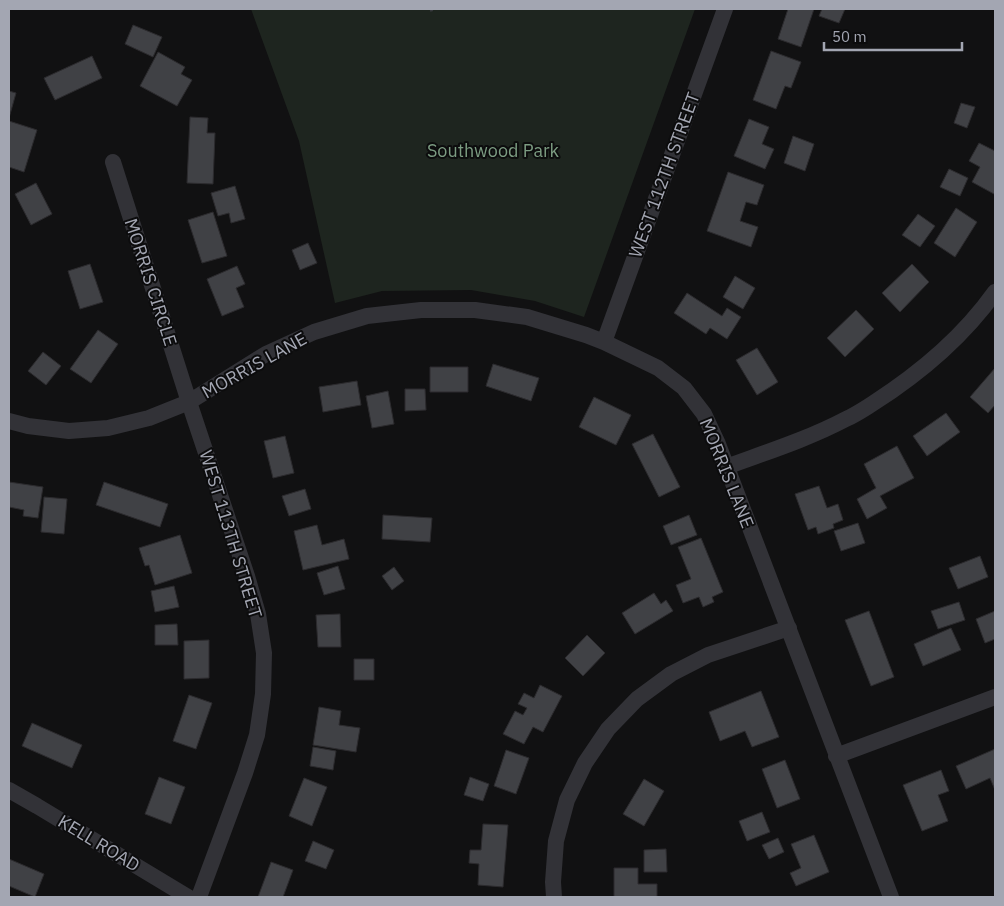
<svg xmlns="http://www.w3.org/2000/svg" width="1004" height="906" font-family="'IBM Plex Sans',sans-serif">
<rect width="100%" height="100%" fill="#111112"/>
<path fill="#1e251f" d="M251,9h444l-111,308 -49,-16 -64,-11 -89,1 -47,12 -36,-162z"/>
<path fill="#404145" stroke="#2c2b2e" d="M788,9h26l-13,38 -23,-8z
M822,9h23l-6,14 -20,-7z
M133,25l29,12 -9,20 -28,-13z
M771,51l30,11 -10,26 -6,-2 -9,23 -23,-9z
M158,52l27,15 -4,7 11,6 -15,26 -37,-20z
M92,56l10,22 -47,22 -11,-22z
M9,91l7,2 -7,25z
M961,103l14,4 -8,21 -13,-5z
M190,117l18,1 -1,15h8l-2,51 -26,-1z
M749,119l20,8 -7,17 12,5 -9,20 -31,-13z
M9,121l28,9 -13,42 -15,-5z
M793,136l21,8 -9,27 -21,-8z
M979,143l16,8v40l-1,3 -22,-12 8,-15 -11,-6z
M949,169l19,9 -8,18 -20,-9z
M728,172l36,13 -7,20 -11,-3 -6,19 18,6 -7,20 -44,-16z
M36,183l16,31 -21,11 -16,-31z
M235,186l10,33 -14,4 -2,-10 -11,3 -7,-23z
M956,208l21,14 -22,35 -21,-14z
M213,212l14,44 -25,7 -14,-43z
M918,214l17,12 -15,21 -18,-12z
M308,243l9,20 -17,7 -8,-20z
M90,264l13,38 -23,7 -12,-38z
M912,264l17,18 -29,30 -18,-19z
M237,266l8,18 -9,4 8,19 -22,9 -15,-37z
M735,276l20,12 -12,21 -20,-12z
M687,293l35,23 5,-8 14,9 -14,22 -17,-11 -4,6 -32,-21z
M856,310l18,19 -29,28 -18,-19z
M98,330l20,14 -27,39 -21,-14z
M757,348l21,34 -21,13 -21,-35z
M43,352l18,14 -15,19 -18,-14z
M493,364l46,14 -8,23 -45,-15z
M430,367h38v25h-38z
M995,368v37l-7,8 -18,-16z
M357,381l4,24 -38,7 -4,-25z
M405,389h20l1,21 -21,1z
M388,391l6,33 -22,4 -6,-32z
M594,397l37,18 -15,30 -37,-18z
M946,413l14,19 -33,24 -14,-20z
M653,434l27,53 -21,10 -27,-53z
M285,436l9,37 -21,5 -9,-37z
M897,446l17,32 -34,18 7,12 -20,11 -10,-20 19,-11 -12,-24z
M9,482l34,5 -5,31 -15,-2 1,-6 -15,-3z
M104,482l64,22 -8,23 -64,-22z
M819,486l8,22 11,-4 5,16 -10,4 1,4 -16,6 -2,-7 -8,3 -13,-36z
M305,489l6,20 -22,7 -7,-20z
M44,497l23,2 -3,35 -23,-2z
M383,515l49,3 -2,24 -48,-3z
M689,515l8,20 -26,10 -8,-19z
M858,523l7,20 -24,8 -7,-20z
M317,525l5,20 22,-6 5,20 -46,11 -9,-39z
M180,535l12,38 -37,12 -6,-20 -4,1 -6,-18z
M701,538l22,54 -11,5 2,5 -11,5 -4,-10 -16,6 -7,-18 15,-6 -13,-32z
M980,556l8,21 -30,12 -9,-21z
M338,566l7,23 -21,6 -7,-22z
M394,567l10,14 -12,9 -10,-14z
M174,586l5,21 -24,5 -4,-21z
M654,593l7,11 5,-4 7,11 -38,23 -13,-21z
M959,602l6,18 -27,9 -7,-18z
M869,611l25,66 -23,9 -26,-66z
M995,611v28l-10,4 -9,-24z
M340,614l1,33h-23l-2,-32z
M177,624l1,21h-23v-20z
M951,628l10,22 -38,16 -9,-22z
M587,635l18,18 -22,23 -18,-18z
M209,640v38l-25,1v-38z
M354,659h20v21h-20z
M540,685l22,11 -19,36 -10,-5 -9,17 -21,-10 12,-23 8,4 4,-7 -9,-4 6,-11 10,5z
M761,691l18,46 -27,10 -7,-16 -25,10 -11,-29z
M189,695l23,8 -16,46 -23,-8z
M319,707l22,4 -2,14 21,3 -4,24 -43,-7z
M32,723l50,22 -10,23 -50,-22z
M313,747l23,4 -3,19 -23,-4z
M995,749v41l-5,-12 -24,11 -10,-23z
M506,750l23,8 -13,36 -22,-8z
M785,760l15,39 -23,9 -15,-39z
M941,770l8,21 -11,4 10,26 -26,10 -19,-46z
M159,777l26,10 -14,37 -26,-10z
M470,777l19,7 -6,17 -19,-6z
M304,778l23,9 -15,39 -23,-10z
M644,779l20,12 -20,35 -21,-12z
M762,812l8,20 -23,9 -8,-20z
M483,824l25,1 -5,62 -25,-2 1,-21 -10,-1 1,-13h11z
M814,835l15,37 -33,14 -6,-13 11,-5 -10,-24z
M778,838l6,14 -15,7 -7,-14z
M313,841l21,9 -8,19 -21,-8z
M666,849l1,23h-23v-22z
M9,859l35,15 -9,23 -26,-11z
M271,862l22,8 -10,27h-25z
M614,868h24v16h19v13h-43z"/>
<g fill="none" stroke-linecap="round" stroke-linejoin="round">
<path stroke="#38393e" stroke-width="3" stroke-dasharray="2.5 4" stroke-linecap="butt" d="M431,9l1,3"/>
<path stroke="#323237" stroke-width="16" d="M113,162l76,240 58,174 11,38 6,39 -1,41 -6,41 -12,38 -46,124
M604,342l121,-333
M9,421l19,5 41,5 39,-3 41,-10 40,-16 77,-48 48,-22 53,-16 54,-6h54l52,7 59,18 18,7 54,26 26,20 20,26 14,30 173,453
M726,467c41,-15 82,-28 120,-48 9,-4 18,-10 26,-15 47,-30 91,-67 123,-112
M836,756l159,-59
M9,790l28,16 151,91
M554,897l-1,-15 3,-41 11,-41 18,-37 23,-34 29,-30 34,-25 37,-19 81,-27"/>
</g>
<g text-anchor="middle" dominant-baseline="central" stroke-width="4" stroke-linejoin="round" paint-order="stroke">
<g font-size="18" fill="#7c9c82" stroke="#0c0c0d">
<text x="493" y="150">Southwood Park</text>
</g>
<g font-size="18" fill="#a3a6b2" stroke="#0c0c0d">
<text transform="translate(664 175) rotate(-70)">WEST 112TH STREET</text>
<text transform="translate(151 282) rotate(72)">MORRIS CIRCLE</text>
<text transform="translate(254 365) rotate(-29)">MORRIS LANE</text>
<text transform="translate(727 473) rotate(68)">MORRIS LANE</text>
<text transform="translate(231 534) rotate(73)">WEST 113TH STREET</text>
<text transform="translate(99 843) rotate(31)">KELL ROAD</text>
</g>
</g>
<rect width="1004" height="906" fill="none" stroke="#a3a6b2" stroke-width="20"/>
<path d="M824 42v8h138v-8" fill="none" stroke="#a3a6b2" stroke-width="2.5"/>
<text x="832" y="42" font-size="15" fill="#a3a6b2" stroke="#0c0c0d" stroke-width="4" paint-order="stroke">50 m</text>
</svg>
